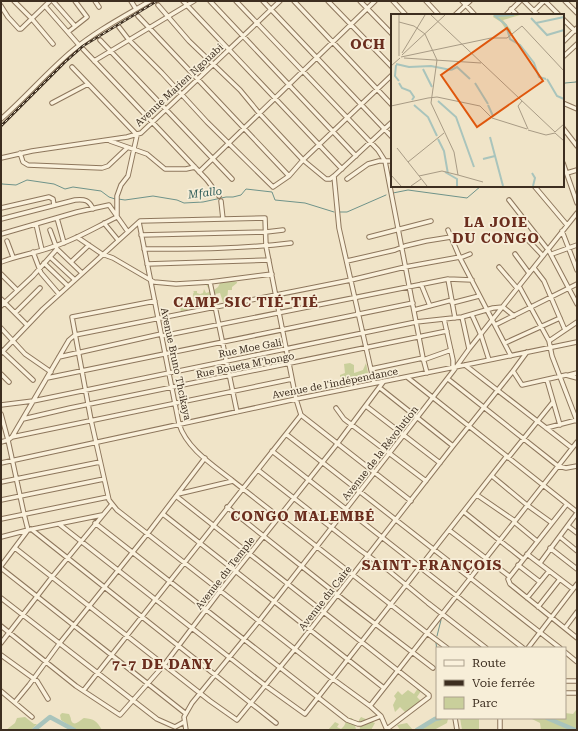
<svg xmlns="http://www.w3.org/2000/svg" width="578" height="731" font-family="'Roboto Serif',serif">
<rect width="100%" height="100%" fill="#f0e4c8"/>
<path fill="#c9cf9b" d="M234,281l3,1v1l-5,4v3h-4l-1,11 -4,1 -3,-9 -5,1v3l-3,-9 2,2 4,-3 2,-4z
M210,282l2,16 -3,-3 -4,6 -2,-6h-3l-6,6 -1,-7 1,-2 -1,-1h4v2l3,1 3,-1 1,-4 2,4 3,-1v-3l-4,-6z
M186,301l2,10 -7,1 -2,-9z
M350,363l4,2v8l9,-3 3,-7 2,10 -15,4 -2,2 3,5h-8l1,-1 -7,-6v-2l5,-2 -1,-9z
M418,688l3,3 -4,6 5,5 -15,11 -2,-1 -5,-5 -5,5 -2,-7 3,-6 -2,-3 4,-5 4,4 6,-5 6,4z
M576,710l1,1v19h-36l-1,-7 -10,-5h35v-5l8,1z
M62,713l7,1c1,2 2,4 2,6 3,8 9,0 13,-2 10,1 13,3 18,12h-26l-15,-10 -1,-5z
M437,716v2h13l-2,1 -1,4 -13,7h-20z
M25,717l9,7h3l-6,6h-25l9,-7 2,-5z
M361,717l14,6 -4,7h-11l-1,-10z
M348,718h4c1,4 4,8 4,12h-28l7,-8 4,2 -2,3 4,2 3,-3z
M460,718h19v12h-17z
M407,723l6,7h-13l-3,-5z"/>
<g fill="none" stroke-linecap="round" stroke-linejoin="round">
<path stroke="#6f938a" stroke-width="1" d="M563,86l2,-3 11,-1 1,-2
M1,182l1,2 14,1 11,-5 27,4 11,5 8,-2 28,4 8,6 6,2
M393,193l15,-3 59,8 14,-12
M118,199l7,1 28,-4 24,4 7,3 19,-1 23,-5h7l8,-2 5,-6 26,3 3,8 30,3 29,9
M340,212h7l39,-17
M437,636l4,-16
M436,643l1,8"/>
<path stroke="#a9c4bc" stroke-width="4.5" d="M547,718l28,12
M34,730l16,-13 24,13
M417,730l18,-11 5,-1"/>
<g stroke="#8d765c" stroke-width="5.5">
<path id="minor" d="M14,1l18,18 21,25
M53,1l22,25
M95,1l4,6
M131,1l5,8
M183,1l159,168
M210,1l146,155
M236,1l142,149 7,11 38,197 4,15
M263,1l129,136
M294,1l98,104
M328,1l64,66
M360,1l32,33
M393,1l13,14
M426,1l13,14
M462,1l13,14
M524,1l14,14
M545,1l14,14
M565,1l12,12
M158,5l31,36 51,49 19,23 44,47 23,19h4l4,-3 58,-54
M1,6l7,11 11,12h2l29,-28
M45,6l34,39
M511,9l6,6
M534,11l10,-10
M455,15l15,-14
M506,15l14,-14
M138,16l151,160
M563,19l12,12
M119,27l10,13 33,33 45,49 66,65 16,-11 14,-16 89,-85
M68,32l19,-15 -12,-16
M100,40l132,139
M563,42l14,-14
M83,49l124,131 12,16
M563,57l14,-13
M94,61l100,-60
M52,103l36,-19
M563,103l14,6
M1,119c25,-22 46,-47 71,-68 24,-20 51,-34 78,-50
M563,128l14,18
M110,141l37,13 18,15h21l9,-2
M20,153l3,9 5,3 74,3 6,-2 19,-18
M1,158l31,-7 95,-14 14,-4 139,-132
M563,163l14,40
M199,172l176,-171
M567,173l10,-3
M334,176l5,52 35,155
M347,179l21,-15 11,-3h13
M535,187l32,38
M509,200l40,51 28,53
M221,201l2,18
M1,208l48,-11 4,2 1,6
M57,218l7,25
M1,219l74,-19c10,-1 14,0 18,9
M139,222l40,202c8,25 34,41 54,57l194,152 20,15
M104,223l14,17
M36,224l6,26
M50,230l7,19 25,24
M448,230l12,28 51,98
M562,231l15,39
M1,234l76,-22 32,-7 19,27
M141,235l125,-3 17,-2
M77,237l25,17 11,4 41,24 22,2 34,-2 62,-8
M369,237l62,-16
M527,239l16,17
M7,241l6,16
M144,249c49,0 98,0 147,-6
M33,252l8,21 18,21
M515,254l14,19
M552,254l25,-9
M50,257l25,23
M460,258l10,-4
M347,261l48,-11 10,-4 21,-5 25,-4
M1,262c18,-7 36,-9 54,-16 22,-7 41,-19 62,-29v-21l4,-11 7,-9 9,-41 -65,-68
M71,262l18,-17
M44,263l24,23
M147,264l122,-4
M499,267l18,21
M534,268l10,13 21,49
M1,274l16,16
M448,279l7,39
M210,282l27,130
M421,284l9,22
M519,286l30,55 3,15 25,65
M1,299l26,26
M155,301l-83,16 19,103 18,80 8,10 216,169 37,27 11,10 6,14
M452,303l27,-7
M1,306l32,-30 24,-27
M414,310l38,-10
M15,313l25,-25
M472,315l9,20 8,25
M462,317l7,32
M444,319l9,41v8
M495,325l82,-41
M1,328l24,26 26,18
M162,336l276,-55 10,-2 24,1
M549,341l28,-19
M505,343l55,-25
M1,350l32,30
M1,353l42,-44 97,-88 125,-3 1,28 30,153 5,16 110,86
M59,357l102,-23
M423,360l28,-10
M465,365l107,83
M371,369l52,-11
M513,371l9,14 44,-10 11,3
M1,374l8,8
M569,375l8,-2
M407,377l170,135
M47,378l366,-75
M448,379l110,87 8,2 11,-2
M547,380l13,45
M380,388l73,58
M1,405l32,-4 383,-79 46,-5 31,-9 10,-1 11,9
M366,406l74,57
M336,408l8,11 82,62
M1,414l7,26 16,74 4,16 -27,36
M23,419l47,-11 377,-77
M546,428l31,-8
M286,434l274,214
M12,437l280,-58
M8,440l4,-3 57,-97 6,-5 276,-55 54,-13 55,-10
M1,442l7,-2
M272,451l251,197
M508,458l45,-56
M1,463l295,-64 169,-34 112,-23
M258,470l102,80 28,20 40,33 58,45
M492,476l35,29 25,18
M1,482l99,-20
M178,494l55,-13
M477,495l38,26
M176,496l253,199v2l-42,32
M1,500l103,-21
M567,504l-59,75 2,5 67,54
M227,507l117,93 89,68
M464,512l59,47
M163,514l221,174
M1,519l107,-22
M514,522l23,19
M95,523l252,197 11,4h3l20,-8
M59,524l207,162 39,28 201,-257
M568,526l9,7
M31,529l245,194
M449,530l60,46
M1,537l27,-7 74,-15
M560,537l17,14
M15,548l195,153 27,19 58,-71 158,-203 60,-75 14,-19
M550,548l27,21
M527,554l46,35
M540,563l37,-50
M518,565l22,17
M1,568l184,145
M1,598l156,121 18,8 9,-5
M527,598l22,-27
M538,607l22,-28
M1,626l75,60 44,29 44,-50 56,-74 117,-147 47,-63
M565,628l12,-16
M1,643l51,-66 60,-73
M528,648l49,-64
M565,652l12,10
M1,655l36,26 11,18
M565,681h12
M84,690l217,-275
M1,691l31,26
M565,693h12
M15,702l14,-17 30,-41 89,-111 57,-75
M370,706l207,-264
M455,718l2,12
M186,730l-2,-13 8,-14 67,-82 195,-251 15,-21 108,-136
M500,730v-12"/>
</g>
<use href="#minor" stroke="#faf1dc" stroke-width="3.5"/>
<g stroke="#3d2e20" stroke-width="2.5">
<path id="rail" d="M1,126l64,-64 18,-16 74,-45"/>
</g>
<use href="#rail" stroke="#f7eed8" stroke-width="1" stroke-dasharray="3" stroke-linecap="butt"/>
</g>
<g text-anchor="middle" dominant-baseline="central" stroke-width="3.5" stroke-linejoin="round" paint-order="stroke">
<g font-size="10" fill="#3d2e20" stroke="#f7eed8">
<text transform="translate(179 85) rotate(-43)">Avenue Marien Ngouabi</text>
<text transform="translate(250 348) rotate(-11)">Rue Moe Gali</text>
<text transform="translate(176 364) rotate(78)">Avenue Bruno Thcikaya</text>
<text transform="translate(245 365) rotate(-11)">Rue Boueta M'bongo</text>
<text transform="translate(335 383) rotate(-11)">Avenue de l'indépendance</text>
<text transform="translate(380 453) rotate(-52)">Avenue de la Révolution</text>
<text transform="translate(225 573) rotate(-52)">Avenue du Temple</text>
<text transform="translate(325 598) rotate(-52)">Avenue du Caire</text>
</g>
<g font-size="11" font-style="italic" fill="#2f5d5a" stroke="#f7eed8">
<text transform="translate(205 193) rotate(-7)">Mfallo</text>
</g>
<g font-size="14" font-weight="bold" letter-spacing="1" fill="#6b2e1e" stroke="#f7eed8">
<text x="368" y="44">OCH</text>
<text x="496" y="222">LA JOIE<tspan x="496" dy="16">DU CONGO</tspan></text>
<text x="246" y="302">CAMP SIC TIÉ-TIÉ</text>
<text x="303" y="516">CONGO MALEMBÉ</text>
<text x="432" y="565">SAINT-FRANÇOIS</text>
<text x="163" y="664">7-7 DE DANY</text>
</g>
</g>
<g transform="translate(391 14)">
<rect width="173" height="173" fill="#f0e4c8"/>
<path d="M103,1h26l-17,5 8,10 -1,6 -9,-14 -8,-5z" fill="#c9cf9b"/>
<path fill="none" stroke="#a9c4bc" stroke-width="2" d="M103,1l12,10 4,14 10,6 14,18 5,14 7,2M105,2l18,-1M140,4l16,17 17,-5M145,9l28,-6M5,50l13,3 22,-1 20,4M5,51l-1,11 4,5M32,55l9,18M60,56l6,-3 13,12M156,65l10,17 7,3M8,69l3,5 8,3 4,6 -2,3M84,69l13,21M47,87l18,16 18,50M23,91l14,12 9,19M97,91l5,11M99,123l13,49M47,125l6,12 4,23M92,145l12,-3M54,158l12,7v7M141,159l3,5 -2,8"/>
<path fill="none" stroke="#a89b85" stroke-width="1" d="M40,1l124,117M8,8l15,4 11,8 12,26M11,39l23,-38M11,41l43,-40M8,42v-41M10,43l90,-19h16l15,-12 42,45M13,44l77,5M46,46l-6,43 23,49 4,23M0,52l9,-8M37,84l9,-1 43,9 12,12 35,11M131,87l-4,5 10,23M0,92l37,-8M137,116l18,5 9,-2M164,118l9,-8M164,119l9,8M6,134l30,38M17,148l36,-29M0,161l10,11M67,161l25,7M28,162l23,-5 16,4M20,172l10,-7"/>
<path fill="#df570d" fill-opacity="0.15" stroke="#df570d" stroke-width="2" d="M116,14l36,53 -66,46 -36,-52z"/>
<rect width="173" height="173" fill="none" stroke="#3d2e20" stroke-width="2"/>
</g>
<rect width="578" height="731" fill="none" stroke="#3d2e20" stroke-width="4"/>
<rect x="436" y="647" width="130" height="72" fill="#f7eed8" stroke="#ada18e"/>
<rect x="444" y="660" width="20" height="6" fill="#faf1dc" stroke="#ada18e"/>
<text x="472" y="667" font-size="12" fill="#3d2e20">Route</text>
<rect x="444" y="680" width="20" height="6" fill="#3d2e20" stroke="#ada18e"/>
<text x="472" y="687" font-size="12" fill="#3d2e20">Voie ferrée</text>
<rect x="444" y="697" width="20" height="12" fill="#c9cf9b" stroke="#ada18e"/>
<text x="472" y="707" font-size="12" fill="#3d2e20">Parc</text>
</svg>
